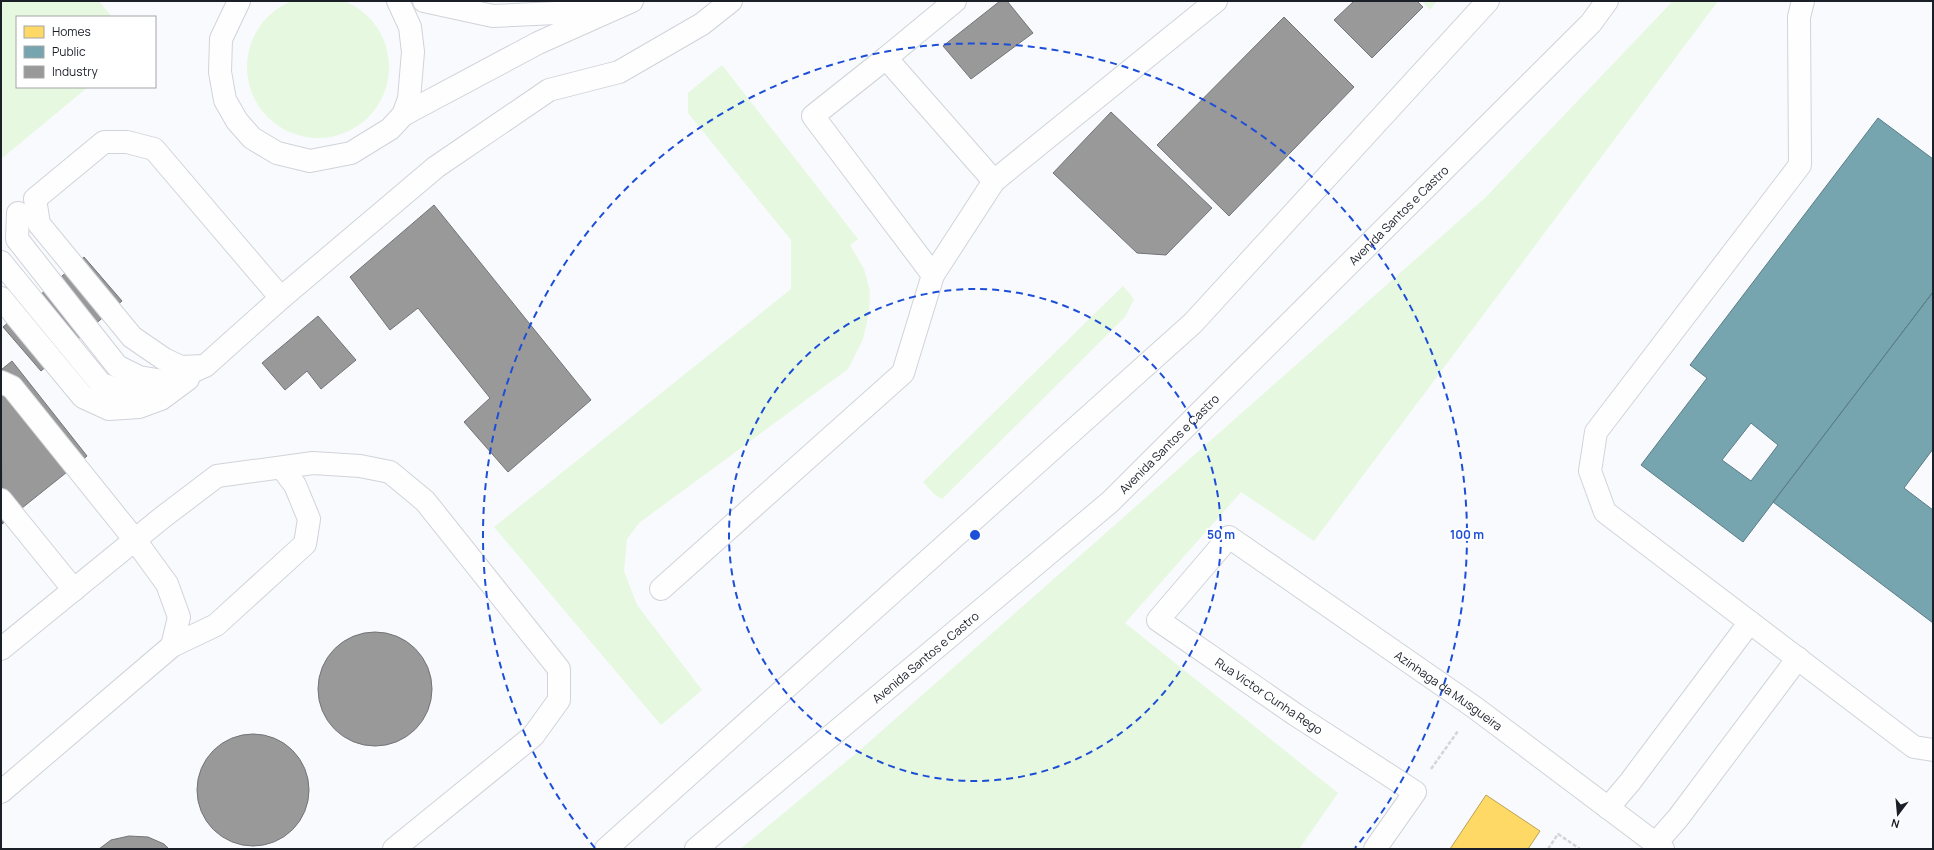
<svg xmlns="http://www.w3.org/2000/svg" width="1934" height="850" font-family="Manrope,sans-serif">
<rect width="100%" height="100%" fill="#f8fafd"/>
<path fill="#e6f8df" d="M247 67a71 71 0 1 1 142 0a71 71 0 1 1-142 0Z
M1,1h98l13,16h-95v70h71l-87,72z
M1422,1h15l-7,9z
M1673,1h45l-404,540 -73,-49 -116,131 213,170 -39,56h-559l119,-98 626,-553z
M722,65l136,174 -8,6 14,24 6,22 -1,22 -6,26 -15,30 -209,154 -12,16 -3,32 13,34 65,85 -41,35 -167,-198 297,-238v-49l-103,-127v-20z
M1123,286l11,13 -9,18 -183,182 -8,-5 -11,-12z"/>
<path fill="#ffd966" stroke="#bba153" d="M1486,795l54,36 -12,18h-78z"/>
<path fill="#76a5af" stroke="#5b7d86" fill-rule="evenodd" d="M1878,118l55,41v133l-190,250 -102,-77 66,-87 -17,-13zM1751,423l27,22 -27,36 -29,-21z
M1933,292v157l-29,39 29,22v113l-160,-121z"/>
<path fill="#999" stroke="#737477" d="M1000,1h7l26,32 -62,46 -28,-33z
M1354,1h63l6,6 -51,51 -38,-38z
M1284,17l70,70 -125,129 -72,-71z
M1111,112l101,96 -46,47 -29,-2 -84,-80z
M434,205l157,195 -83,72 -44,-50 26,-24 -72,-90 -28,22 -40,-53z
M84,257l38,44 -81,70 -38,-44z
M318,316l38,44 -35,29 -14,-18 -22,19 -23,-27z
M12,361l75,95 -85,68 -1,-154z
M318 689a57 57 0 1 1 114 0a57 57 0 1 1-114 0Z
M197 790a56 56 0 1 1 112 0a56 56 0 1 1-112 0Z
M129,836l19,1 16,7 5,5h-70l12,-9z"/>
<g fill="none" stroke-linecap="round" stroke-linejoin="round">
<g stroke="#d0d3d9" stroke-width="24">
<g id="minor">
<path d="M239,1l-18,38 -1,33 5,28 12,21 15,17 25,15 33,8 41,-8 39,-24 13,-14 6,-16 4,-47 -3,-25 -12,-26"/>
<path d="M424,1l69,15 106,-5"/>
<path d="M955,1l-69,57 108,123 222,-180"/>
<path d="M1803,1l-4,16 1,148 -204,267 -6,39 15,41 309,235 19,3"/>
<path d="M886,58l-73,58 120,159"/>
<path d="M403,115l135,-72 94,-42"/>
<path d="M18,213l-1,26 100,127 22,11 30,5 36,-16 76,-68 155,-131 113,-77 70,-18 83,-48 29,-23"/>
<path d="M1,262l100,122 30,10h25"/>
<path d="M1,298l82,99 26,12 30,-2 22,-8 27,-20"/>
<path d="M203,366l-22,1 -17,-8 -32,-22 -93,-113 -4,-25 69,-57h23l27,7 127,149"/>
<path d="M1,382l11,5 123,153 32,44 12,33 -7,29"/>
<path d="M1,500l73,90"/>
<path d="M661,589l242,-216 30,-98 61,-94"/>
<path d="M1,649l162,-132 54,-41 96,-13 47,3 30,6 35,29 134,168v31l-26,36 -139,113"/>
<path d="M1,792l171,-146 44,-21 89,-81 4,-25 -14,-34 -13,-17"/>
<path d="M1608,808l22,-26 120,-160"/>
<path d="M1656,843l22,-25 120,-160"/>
<path id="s1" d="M1375,849l40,-57 -119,-77 -138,-95 71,-83 245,170 189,142"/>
</g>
</g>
<g stroke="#d0d3d9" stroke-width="24">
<g id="major">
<path d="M606,849l587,-526 295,-322"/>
<path id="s2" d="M696,849l414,-347 481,-479 16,-22"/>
</g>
</g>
<path stroke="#d3d5d6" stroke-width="2.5" stroke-dasharray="4 2" stroke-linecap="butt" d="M1431,769l27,-38
M1548,849l10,-15 22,15"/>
<use href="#minor" stroke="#fefeff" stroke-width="22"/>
<use href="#major" stroke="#fefeff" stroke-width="22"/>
</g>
<g fill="none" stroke="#1d4ed8" stroke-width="2" stroke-dasharray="7 5">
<circle cx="975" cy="535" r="246"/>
<path d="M595 848A492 492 0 1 1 1355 848"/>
</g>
<g text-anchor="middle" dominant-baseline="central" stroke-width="4" stroke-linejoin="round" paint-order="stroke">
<g font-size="12" fill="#1b1f28" stroke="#fff">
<text stroke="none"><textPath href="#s2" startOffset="947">Avenida Santos e Castro</textPath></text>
<text stroke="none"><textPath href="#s2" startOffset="623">Avenida Santos e Castro</textPath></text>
<text stroke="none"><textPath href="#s2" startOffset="299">Avenida Santos e Castro</textPath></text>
<text stroke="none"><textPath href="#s1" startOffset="756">Azinhaga da Musgueira</textPath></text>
<text transform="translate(1269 696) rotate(34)">Rua Victor Cunha Rego</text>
</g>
</g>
<circle cx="975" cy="535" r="6" fill="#1d4ed8" stroke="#fff" stroke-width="2"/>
<g font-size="12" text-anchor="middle" font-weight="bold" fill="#1d4ed8" stroke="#fff" stroke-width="4" stroke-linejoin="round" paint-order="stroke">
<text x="1221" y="539">50 m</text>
<text x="1467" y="539">100 m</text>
</g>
<rect width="1934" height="850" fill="none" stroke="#1b1f28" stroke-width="4"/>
<rect x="16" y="16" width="140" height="72" fill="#ffffff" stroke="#a4a5a9"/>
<rect x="24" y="26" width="20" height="12" fill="#ffd966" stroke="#a4a5a9"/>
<text x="52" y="36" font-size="12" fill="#1b1f28">Homes</text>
<rect x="24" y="46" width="20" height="12" fill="#76a5af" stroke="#a4a5a9"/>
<text x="52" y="56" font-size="12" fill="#1b1f28">Public</text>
<rect x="24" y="66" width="20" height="12" fill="#999999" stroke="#a4a5a9"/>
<text x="52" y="76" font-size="12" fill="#1b1f28">Industry</text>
<g transform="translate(1898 814) rotate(196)" stroke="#ffffff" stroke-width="3" paint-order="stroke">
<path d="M0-3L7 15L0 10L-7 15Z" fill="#1b1f28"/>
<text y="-6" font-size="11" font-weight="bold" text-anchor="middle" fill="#1b1f28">N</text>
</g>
</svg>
